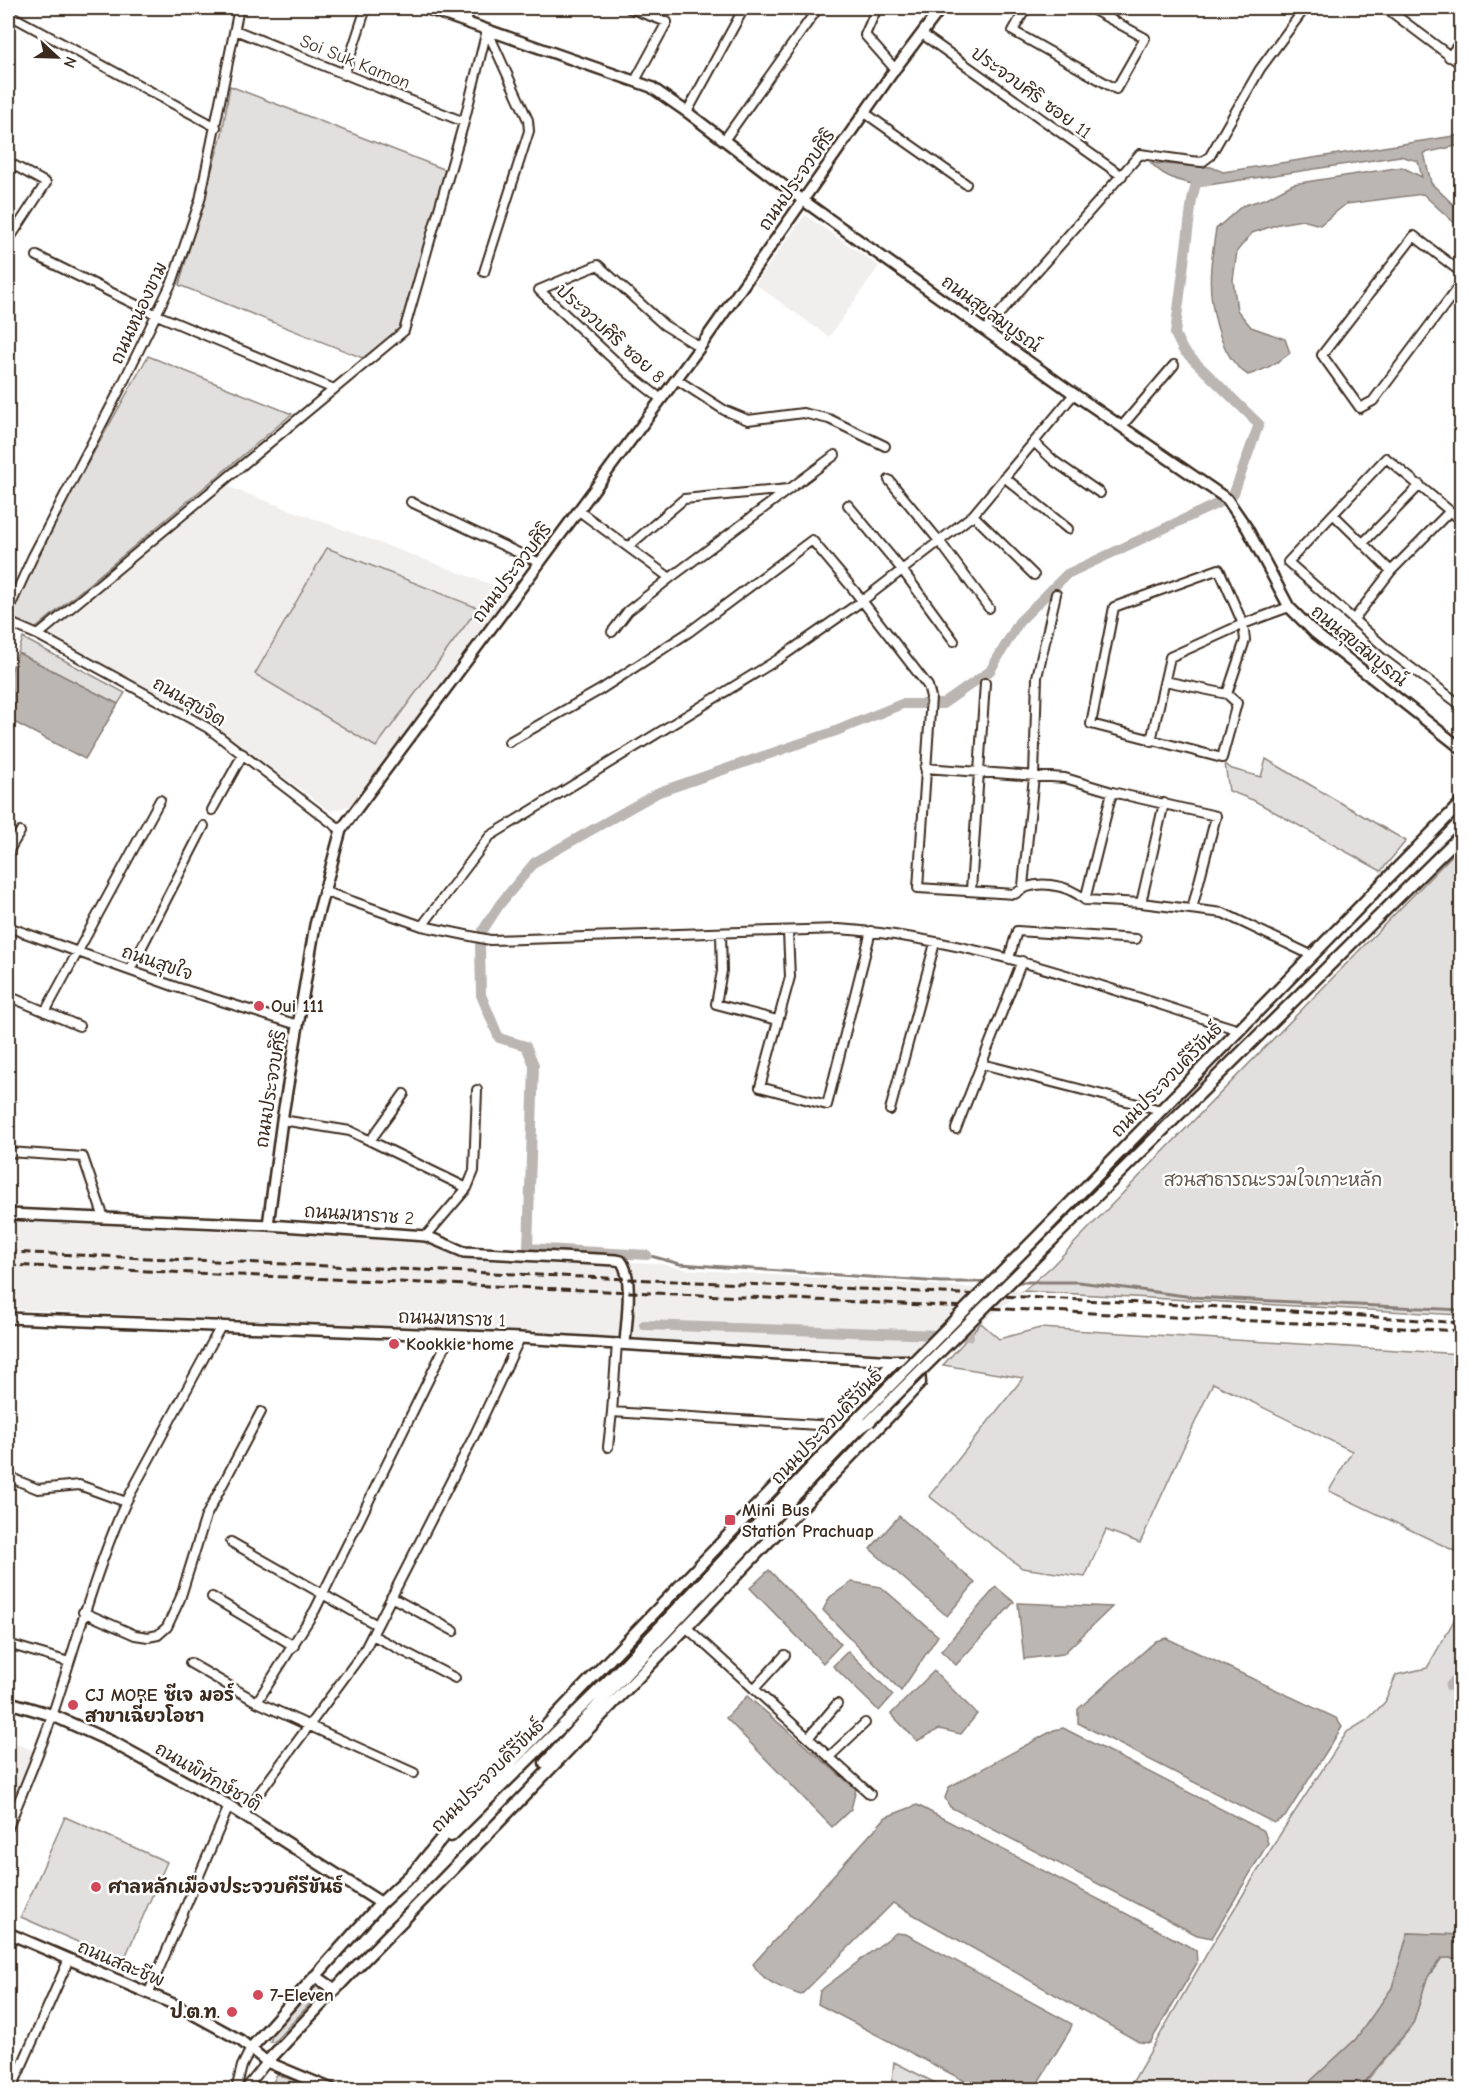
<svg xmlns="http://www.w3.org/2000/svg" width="1469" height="2097" font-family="'Comic Neue','Playpen Sans Thai',sans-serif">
<rect width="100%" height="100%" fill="#fff"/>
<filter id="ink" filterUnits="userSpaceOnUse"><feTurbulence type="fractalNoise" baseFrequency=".0167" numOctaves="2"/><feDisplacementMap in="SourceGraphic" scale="12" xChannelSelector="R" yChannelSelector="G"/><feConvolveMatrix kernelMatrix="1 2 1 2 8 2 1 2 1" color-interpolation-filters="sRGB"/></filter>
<g filter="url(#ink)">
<path fill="#f1efee" d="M805,215l74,51 -50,71 -74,-53z
M226,486l283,105 -157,214 -22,6 -124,-91 -158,-86z
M8,1221l409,19 45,16 196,7 26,6 339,22 -42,32 -75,32 -543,-30 -355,-16z
M8,1741l25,9 -25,65z"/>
<path fill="#e2e0de" stroke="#8e857e" stroke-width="1.5" d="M230,86l216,84 -46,158 -35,31 -186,-74 43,-151z
M148,356l144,58 -257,215 -25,-12 25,-60z
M327,548l151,60 -102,139 -121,-73z
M23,638l102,55 -7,11 -100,-51z
M1266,759l140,82 -25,30 -128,-71 -24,-9 -4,-27 7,5 29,8z
M1461,846v469l-438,-24 28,-24z
M981,1323l18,16 41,-11 421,26v200l-132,-63 23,-40 -139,-68 -73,160 -34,-13 -21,47 -63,-9 -93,-72 94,-118 -80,-13z
M1461,1608v327l-53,-2 -16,55 -36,51 -54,50 -174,1 81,-140 72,-117 66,-101 20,-12 18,-18 11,-27 31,-7z
M65,1817l102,45 -44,100 -102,-45z
M1442,1958h19v131l-102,1 54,-65 14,-47z
M317,1986l5,5 -48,51h-4l4,-11z
M894,2062l53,27h-56z
M277,2074l38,15h-45z"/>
<path fill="#bcb6b3" stroke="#887e77" stroke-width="1.5" d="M1461,135v10l-37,8 7,30 30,29v17l-38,-35 -77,10 -26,21 -18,-5 -23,4 -27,9 -15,18 -4,29 4,30 14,17 34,12 5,14c-13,11 -26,17 -42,22 -30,-18 -40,-75 -37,-108 1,-13 3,-25 5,-38l26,-23 25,-8 26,-14 109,-17 20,10 -4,-16 -18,-5 -192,29c-20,0 -43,-6 -57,-22l60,4 12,5z
M18,653l100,51 -33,55 -77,-40v-40z
M899,1516l76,67 -28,33 -77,-67z
M769,1570l72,74 -18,19 -73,-75z
M852,1582l29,5 57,49 -37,55 -78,-81 7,-13z
M996,1587l18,15 -58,63 -15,-14z
M1018,1603l94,4 -49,47 -39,5z
M1166,1638l170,80 6,9 -57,90 -11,6 -196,-100v-14l78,-68z
M848,1651l45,44 -14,16 -46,-45z
M934,1671l43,43 -16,20 -22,-5 -22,12 -26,-27z
M747,1696l109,93 -5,20 -19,18 -106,-109z
M1063,1728l201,103 4,12 -56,95 -15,-3 -247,-128 -5,-9 4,-11 105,-57z
M917,1805l279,145 1,13 -47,80 -11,-1 -246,-139 -92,92c-18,-6 -39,-14 -48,-31l133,-147z
M896,1933l10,1 166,90 -2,6 -36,59h-54l-162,-85 2,-13z
M1408,1933l53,2v23h-20l-14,20 -14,46 -54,65h-57l54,-50 36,-51z"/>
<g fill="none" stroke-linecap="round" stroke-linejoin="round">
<path stroke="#887e77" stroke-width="3" d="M647,1255l33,9 261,18h47
M1016,1282h63l114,15 269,13"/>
<path stroke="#bcb6b3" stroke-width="10" d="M647,1255l-119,-7 6,-183 -8,-19 -27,-8 -18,-43 -1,-51 3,-14 17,-26 35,-42 124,-70 177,-61 66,-27h41l47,-33 29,-49 48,-48 160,-75 7,-6 25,-69 -76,-74 -8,-16 17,-134 4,-17 11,-2
M644,1325l325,11
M1450,1686l12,-14"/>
<g stroke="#3b2a1e" stroke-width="12">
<path id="minor" d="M629,8l38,14 -32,59
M877,8l-12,27 30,34
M1026,8l-13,23 103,58 29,-51 -55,-30
M1386,8l76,57
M8,14l208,113
M466,22l4,-14
M235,30l229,92
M922,34l200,142
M1449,57l13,-17
M344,75l22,-67
M687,112l57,-104
M865,113l101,71
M725,139l93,-131
M8,162l38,21 -38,58
M37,256l120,59 177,74
M484,272l45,-141 -1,-11 -41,-90
M1462,273l-48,-37 -92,119 38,53 13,-7 89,-119
M985,330l155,-176 51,7 11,1 8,-6 50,-87 45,-61
M676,379l48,31 24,10 55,-7 26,6 56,27
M661,399l-33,-26 -89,-83 59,-25 66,60 36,22
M1122,426l52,-61
M1034,442l20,19 46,32
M1004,477l64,52
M889,480l51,62 49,66
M411,502l129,61
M848,505l55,66 51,70
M579,511l91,67 165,-123
M1333,514l58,57
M973,515l61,60
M1462,521l-76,-63 -98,104 101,89 73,55
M1363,543l57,-58
M629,546l55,-47 104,-10
M1219,569l24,55 2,16 -18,54 10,9 -15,55 -131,-34 23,-117z
M8,611l25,-55 86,-165 54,-111 27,-80 39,-192
M1354,619l37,-48 59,-60
M8,622l30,13 170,93 133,102
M612,632l16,-21 42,-33
M38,635l366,-304 60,-209 23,-92
M1165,681l62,13
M1151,741l19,-84 73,-33 46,-17
M509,742l91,-52 89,-58 123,-92 41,49 75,97 3,11 -13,191 97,6c19,-16 53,-10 70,6
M925,768l140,10 47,14 104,24 -24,93
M1112,792l-27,108 56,3 82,10 88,42
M212,810l31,-56
M8,852l12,-20
M1023,886l11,-110 3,-99 19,-83
M971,890l14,-207
M323,891l99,35 68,14 348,-11c138,9 270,60 401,101
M1141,903l23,-100
M422,926l68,-90 287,-176 85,-59 111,-86 101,-121
M8,927l168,60 122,38
M788,932l2,45 -30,110 67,18 44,-174
M721,934l1,37 -6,33 61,16
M1009,958l8,-27 119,8
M130,970l74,-144
M8,996l71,30
M45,1012l115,-212
M982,1064l179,46
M890,1110l45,-167
M282,1120l68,11 117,57
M956,1129l66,-168
M370,1141l34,-47
M8,1152l75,5 21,61
M426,1236l41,-48 7,-17 3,-81
M617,1343l-5,69 221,14
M608,1447l4,-35
M8,1473l8,7 22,9 41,-4 47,17
M231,1542l146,83
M212,1597l82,49
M391,1597l63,34
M83,1612l52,23 13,2 10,-2 9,-8 13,-28 26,-83 55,-104
M686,1627l184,167
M372,1635l83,43
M8,1644l61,18
M190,1663l67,39 157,71
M754,1689l31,-34
M257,1702l58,-92 135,-274
M808,1738l29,-34
M829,1757l36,-34
M243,1815l121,-164 111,-217 45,-96
M8,1828c15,-38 32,-76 45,-115 24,-71 42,-143 73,-211l95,-176
M149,1992l80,-186
M11,2090l58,-131
M236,2090l6,-24 9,-18
M245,2090l22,-28"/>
</g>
<g stroke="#3b2a1e" stroke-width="14">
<path id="tertiary" d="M425,8l226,79 36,25 117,89 270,193 153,105 20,29 42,79 26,26 147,116
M8,1214l260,11 158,11 38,16 152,8 5,1c13,16 5,63 4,83
M268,1225l14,-105 33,-195 26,-95 359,-483 195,-278 46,-61
M8,1318l512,20 375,23
M8,1933l170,73 62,34 27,22 67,28"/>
</g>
<g stroke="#3b2a1e" stroke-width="15">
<path id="secondary" d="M1043,1231l419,-429
M1053,1239l409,-405
M8,1702l44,13 62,28 115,63 152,97
M545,1763l83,-91 228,-241 13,-9
M451,1836l173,-171 238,-251
M356,1968l140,-143 398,-414 26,-28 -1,-12 -14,-10h-10l-437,457 -47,58
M315,1976l19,13
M251,2048l130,-145 35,-33
M267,2062l92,-98"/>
</g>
<use href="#minor" stroke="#fff" stroke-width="8"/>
<use href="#tertiary" stroke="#fff" stroke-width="9"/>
<use href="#secondary" stroke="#fff" stroke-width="10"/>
<path stroke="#3b2a1e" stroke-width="3" stroke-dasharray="9 4.5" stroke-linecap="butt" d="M8,1252l874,38 381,19 199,14
M8,1265l875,38 579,28"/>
<g stroke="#3b2a1e" stroke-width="15" stroke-linecap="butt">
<path id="secondary-bridge" d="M862,1414l181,-183
M869,1422l184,-183"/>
</g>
<use href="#secondary-bridge" stroke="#fff" stroke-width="10"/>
</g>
</g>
<g fill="#d1495b" stroke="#fff" stroke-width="2">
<circle cx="259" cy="1006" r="6"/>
<circle cx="394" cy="1344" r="6"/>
<rect x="724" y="1514" width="12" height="12" rx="3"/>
<circle cx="73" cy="1705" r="6"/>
<circle cx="96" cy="1887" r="6"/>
<circle cx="258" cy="1995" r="6"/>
<circle cx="232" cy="2012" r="6"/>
</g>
<g text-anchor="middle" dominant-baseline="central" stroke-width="5" stroke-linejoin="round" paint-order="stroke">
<g font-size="18" fill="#3b2a1e" stroke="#fff">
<text transform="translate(355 62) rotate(22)">Soi Suk Kamon</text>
<text transform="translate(1031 93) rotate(36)">ประจวบศิริ ซอย 11</text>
<text transform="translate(797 180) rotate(-55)">ถนนประจวบศิริ</text>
<text transform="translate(139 313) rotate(-65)">ถนนหนองขาม</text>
<text transform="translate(991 314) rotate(36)">ถนนสุขสมบูรณ์</text>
<text transform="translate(610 334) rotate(42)">ประจวบศิริ ซอย 8</text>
<text transform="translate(512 573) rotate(-53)">ถนนประจวบศิริ</text>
<text transform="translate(1359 646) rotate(39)">ถนนสุขสมบูรณ์</text>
<text transform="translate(189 702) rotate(30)">ถนนสุขจิต</text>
<text transform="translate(157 963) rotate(19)">ถนนสุขใจ</text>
<text transform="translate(1167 1080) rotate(-46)">ถนนประจวบคีรีขันธ์</text>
<text transform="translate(271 1089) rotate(-81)">ถนนประจวบศิริ</text>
<text transform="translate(359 1215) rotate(4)">ถนนมหาราช 2</text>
<text transform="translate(452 1319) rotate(2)">ถนนมหาราช 1</text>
<text transform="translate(827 1427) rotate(-46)">ถนนประจวบคีรีขันธ์</text>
<text transform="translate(488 1776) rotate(-45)">ถนนประจวบคีรีขันธ์</text>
<text transform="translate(208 1777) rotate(30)">ถนนพิทักษ์ชาติ</text>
<text transform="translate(121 1964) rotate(23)">ถนนสละชีพ</text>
</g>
<g font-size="18" font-weight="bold" fill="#3b2a1e" stroke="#fff" text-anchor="start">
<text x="271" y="1006">Oui 111</text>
<text x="406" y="1344">Kookkie home</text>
<text x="742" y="1510">Mini Bus<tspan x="742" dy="21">Station Prachuap</tspan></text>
<text x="85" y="1695">CJ MORE ซีเจ มอร์<tspan x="85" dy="21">สาขาเฉี่ยวโอชา</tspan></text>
<text x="108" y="1887">ศาลหลักเมืองประจวบคีรีขันธ์</text>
<text x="270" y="1995">7-Eleven</text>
<text x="220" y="2012" text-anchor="end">ป.ต.ท.</text>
</g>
<g font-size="18" fill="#65584e" stroke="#fff">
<text x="1273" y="1180">สวนสาธารณะรวมใจเกาะหลัก</text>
</g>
</g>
<rect width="1469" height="2097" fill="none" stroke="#fff" stroke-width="30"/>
<rect x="15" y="15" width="1439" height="2067" fill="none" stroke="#3b2a1e" stroke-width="2" filter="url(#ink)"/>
<g transform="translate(57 57) rotate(112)" stroke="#ffffff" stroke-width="4.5" paint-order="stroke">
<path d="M0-4.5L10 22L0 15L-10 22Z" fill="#3b2a1e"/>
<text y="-9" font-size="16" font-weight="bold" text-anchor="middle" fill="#3b2a1e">N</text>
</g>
</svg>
